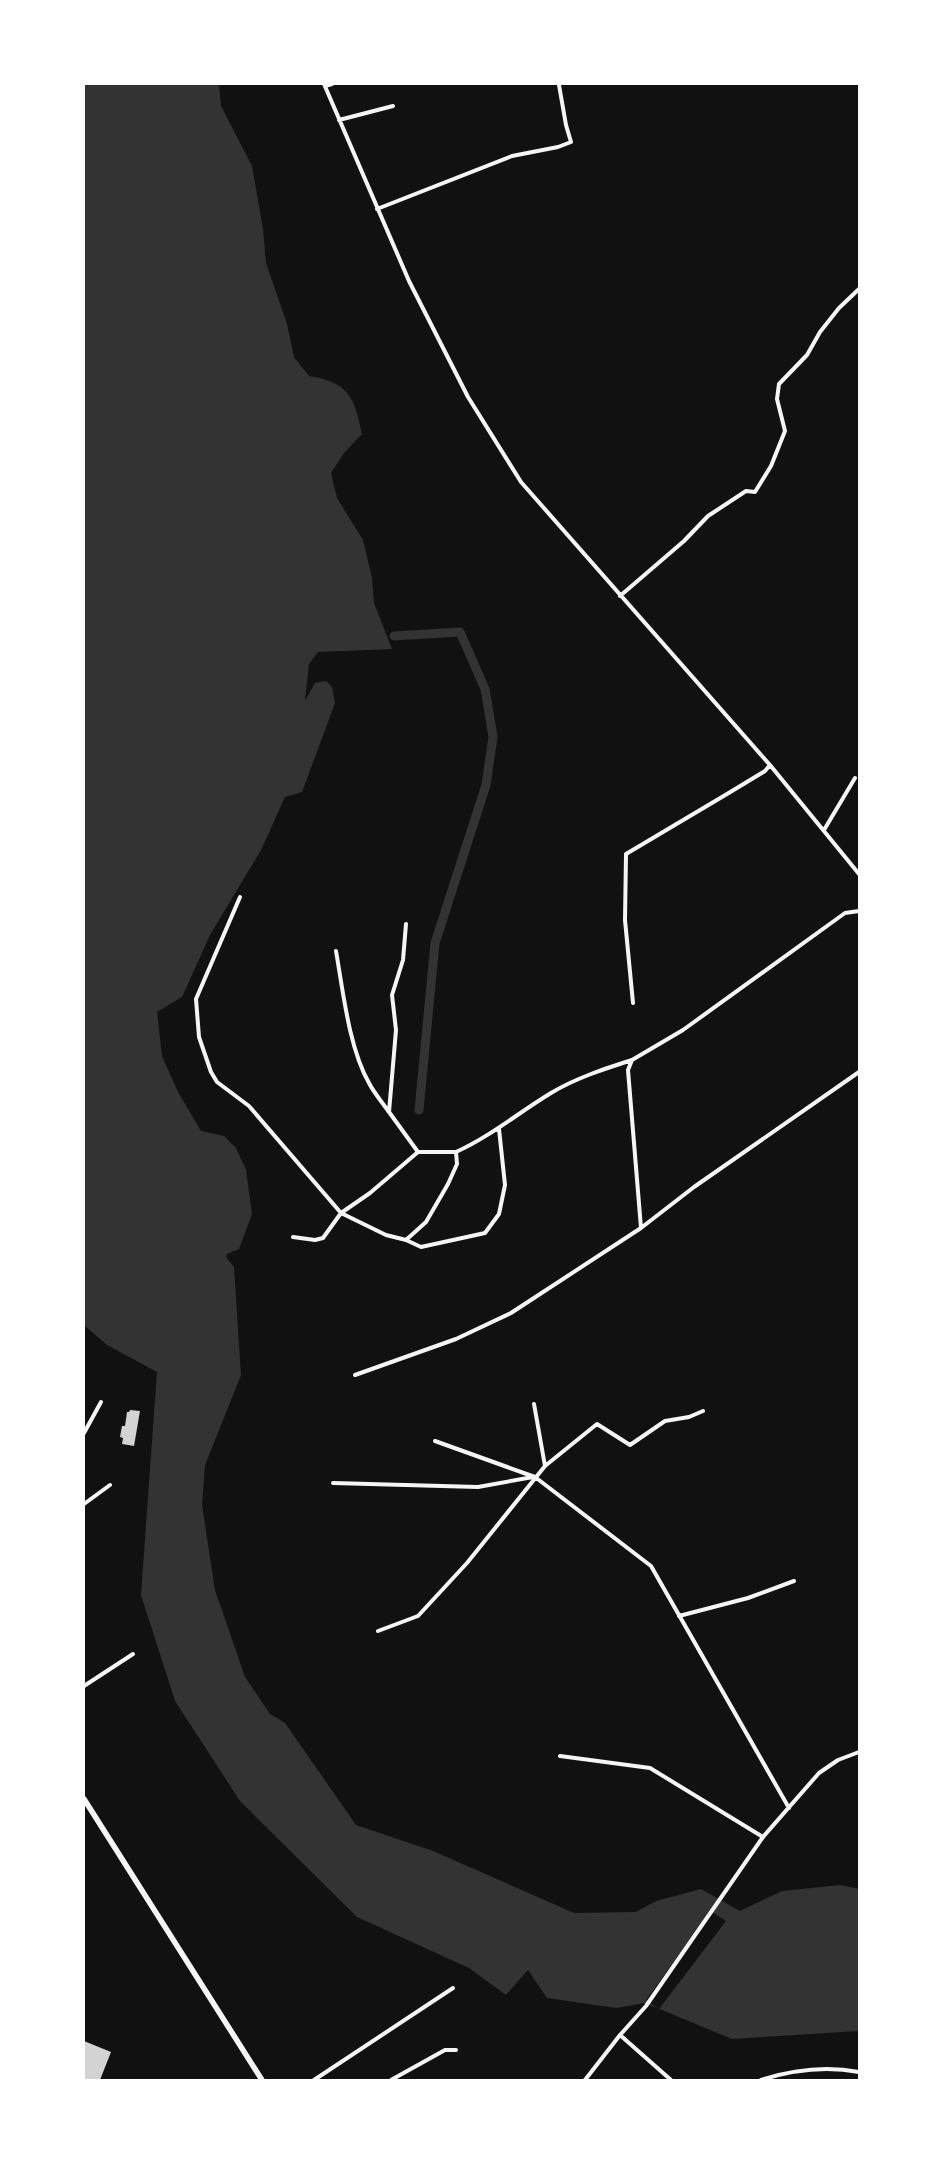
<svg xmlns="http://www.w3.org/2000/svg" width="943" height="2164" font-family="Roboto,sans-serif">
<rect width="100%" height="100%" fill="#111"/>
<path fill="#333" d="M84,84h135l2,22 31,60 11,63 3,34 21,61 7,33 15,19c40,6 45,21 53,58l-18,19 -13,20 6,25 26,42 9,38 2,25 18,46 -74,3 -9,12 -4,37 10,-18 11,-2 6,6 3,16 -33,89 -17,5 -24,53 -51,85 -28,62 -25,15 5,44 16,36 23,39 23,5 12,12 10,22 6,44 -13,35 -12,5 -1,3 8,10 7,108 -36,90 -3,40 13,85 30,87 25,37 15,9 71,102 77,26 141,62 62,-1 20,-11 45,-12 39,22 42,-20 58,-6 19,4v142l-127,8 -87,-36 -29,5 -69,-10 -19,-28 -22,25 -37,-27 -112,-51 -117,-116 -65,-100 -34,-106 16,-223 -50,-27 -23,-20z"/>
<path fill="#111" d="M711,1911l15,10 -67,88 -13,-9z"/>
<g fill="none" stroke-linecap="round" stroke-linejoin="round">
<path stroke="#333" stroke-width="9" d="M394,636l66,-4 25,57 8,48 -7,48 -51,158 -16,167"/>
</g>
<path fill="#d3d3d3" d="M130,1410l10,1 -6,35 -12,-2 1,-6 -3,-1 2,-11h3l2,-14h2z
M84,2041l27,11 -11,28h-16z"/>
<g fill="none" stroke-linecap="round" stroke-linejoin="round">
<path stroke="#f5f5f5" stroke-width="4" d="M324,84l85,197 59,116 53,85 249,283 89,109
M325,86l7,-2
M339,120l54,-14
M377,209l135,-53 46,-9 13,-5 -5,-17 -7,-40
M620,596l64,-55 24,-25 38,-25 9,1 16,-26 14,-35 -8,-32 2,-15 28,-29 13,-23 19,-24 20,-19
M824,830l31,-52
M240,897l-44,102 3,38 12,35 6,10 32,24 92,107 45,22 20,5 20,-18 22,-38 9,-20 -1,-12c35,-16 62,-39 95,-59 25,-15 53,-24 81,-33
M406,924l-3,36 -11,35 4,35 -7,82 29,40
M336,951c7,40 13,97 33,132 5,10 13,19 20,29
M633,1003l-8,-83 1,-66 101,-60 38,-23 5,-6
M641,1228l-13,-158 4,-10 51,-30 162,-117 14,-2
M293,1237l22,3 8,-2 18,-25 29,-20 48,-41h38
M406,1240l15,7 64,-14 14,-19 6,-29 -6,-56
M355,1375l101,-36 55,-26 130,-85 53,-41 165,-115
M534,1404l11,62
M84,1433l17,-31
M435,1441l100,36 116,89 138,242
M333,1483l145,4 55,-10
M84,1504l26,-19
M679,1616l69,-18 46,-17
M378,1631l40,-15 49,-53 78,-97 52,-42 33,21 35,-24 24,-4 14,-6
M84,1686l49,-32
M560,1756l90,12 113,69
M620,2035l51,45
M314,2080l139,-92
M391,2080l54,-30h11
M585,2080l35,-45 26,-29 117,-169 56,-64 19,-13 21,-8
M761,2080c31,-10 66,-14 98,-8"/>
<path stroke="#f5f5f5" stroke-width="5.5" d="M84,1799l178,281"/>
</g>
<rect width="943" height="2164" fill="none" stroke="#ffffff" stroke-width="170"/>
</svg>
